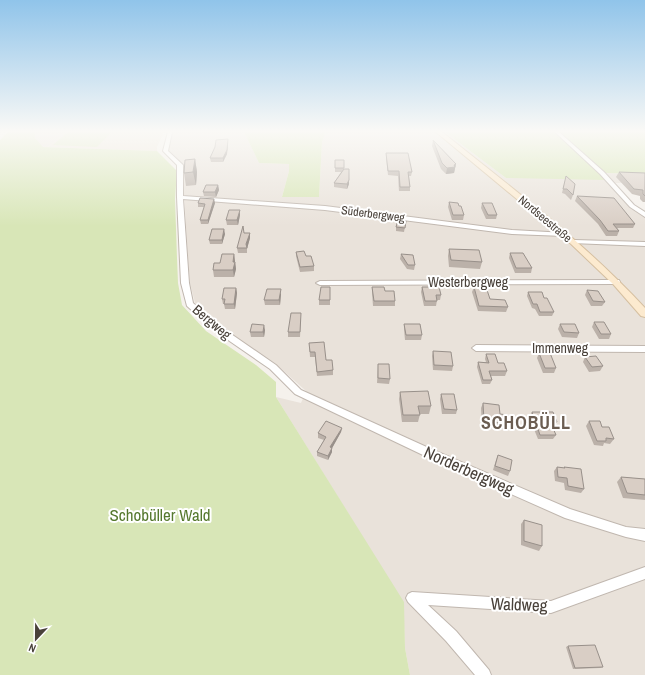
<svg xmlns="http://www.w3.org/2000/svg" width="645" height="675" font-family="'Archivo Narrow',sans-serif">
<rect width="100%" height="100%" fill="#f5f1ec"/>
<path fill="#e9e2da" d="M35,132h31l-18,15h-5l-4,-3 -4,-6z
M172,132h72l15,31 30,1v7l-7,26h37l3,-55 3,-8 6,-2h114l61,46 96,-5 32,1 9,9h-32l34,32v460h-235l-5,-27 -2,-46 -127,-205 25,6 5,-12 -29,-26 -56,-38 -26,-24 -5,-20 -2,-26 -4,-62v-29l-16,-15 -1,-2z"/>
<path fill="#ede3d7" d="M66,132h98l-7,15v4l-109,-4z"/>
<path fill="#d8e6b7" d="M8,132h27v6l8,9 114,4 20,20 -2,28 2,59 1,25 4,22 24,26 50,34 20,17v15l128,205 1,46 5,27h-410v-535z
M68,132h44l-15,15 -44,-2z
M244,132h87l-6,2 -3,8 -3,55h-37l7,-26v-7l-30,-1z
M445,132h200v42l-43,-1 5,7 -101,-2z"/>
<g fill="none" stroke-linecap="round" stroke-linejoin="round">
<g stroke="#c0b7af" stroke-width="2">
<path id="street" d="M168,132h4l-4,19 15,14v31l142,10 187,24 54,3 1,1 -3,2 -52,-2 -187,-24 -142,-11 6,84 4,20 28,24 55,38 25,25 130,59 139,60 56,18 19,2v12l-19,-4 -61,-19 -142,-63 -128,-61 -25,-25 -55,-38 -28,-25 -6,-23 -4,-86v-32l-14,-14z
M555,132h4l45,40 30,33 11,7v5l-15,-10 -30,-33z
M574,240l71,2v4l-73,-3v-2z
M616,280h3l1,2 -1,2 -299,1 -4,-2 4,-2z
M476,345l169,1v6l-169,-1 -4,-3z
M645,567v12l-94,34 -123,-8 28,26 33,39 2,5h-16l-29,-34 -38,-39 -2,-4 2,-4 4,-2 139,9z"/>
</g>
<g stroke="#d5bfa0" stroke-width="2">
<path id="secondary" d="M436,132h6c70,56 142,110 203,176v9l-4,-1 -28,-32 -42,-40z"/>
</g>
<use href="#street" fill="#fff" fill-rule="evenodd"/>
<use href="#secondary" fill="#fceacf" fill-rule="evenodd"/>
</g>
<path fill="#bbb1a9" d="M228,139v4l-1,11 -4,8h-12l-1,-4z
M433,140l23,24 -2,9 -8,1 -5,-5 -9,-23z
M386,153l26,19 -1,4h-2l1,11v4h-11l-1,-15 -10,-1 -2,-18z
M195,159l2,13 -1,13 -10,1 -2,-13z
M335,160h9v9l5,11v4l-2,5 -13,-2v-4l7,-11h-6z
M619,172l26,1v29h-2l-3,-3v-3l-8,-2 -16,-17z
M566,176l7,19 -2,5 -6,-6 -3,-1z
M218,185l1,5 -3,7 -12,-1 -1,-4z
M577,196l58,28 -2,4h-16l2,3 -2,5h-11l-8,-12 -23,-23z
M449,202l10,4 5,9 -1,5h-11l-4,-13z
M198,203h17l-7,21h-7l-1,-4 4,-13h-6z
M482,203l15,12 -1,4h-10l-5,-11z
M240,210v5l-2,10h-11l-1,-5z
M406,221l-2,11 -8,-1v-4z
M244,233h6v5l-3,10v5h-9l-1,-5z
M225,234l-3,10h-12l-1,-4z
M449,249l33,13 -2,7 -31,-2 -1,-11z
M296,252l10,4 8,10v5l-14,1 -4,-16z
M510,253l22,15 -1,5h-16l-6,-15z
M234,254l2,15 -2,8h-20l-1,-7 7,-7z
M401,254l14,11 -1,5 -7,-1 -7,-10z
M330,287v18h-11v-5z
M372,287l13,4 10,10v5h-22l-1,-14z
M422,287l19,8 -1,5h-3l-1,6h-12l-3,-14z
M474,287l16,12 18,8 -2,5 -28,-1 -6,-19z
M236,288l1,5 -2,16h-10l-1,-5h-1l-1,-5z
M587,290l18,12 -3,4h-11l-6,-11z
M528,292l16,6 10,14 -2,4h-13l-4,-7 -3,-1 -5,-12z
M281,294l-1,11h-15l-1,-5z
M301,318l-1,19h-12v-5z
M594,322l17,12 -2,5h-10l-7,-12z
M404,324l18,11 -1,5h-16l-1,-11z
M560,324l19,9 -2,5 -15,-1 -4,-8z
M265,330l-1,7h-13l-1,-5z
M309,343l17,17 7,10v5l-16,1 -2,-19h-5z
M433,351l20,15 -1,5 -19,-1 -1,-14z
M539,353l17,15 -2,5h-11l-6,-15z
M486,354l12,9 9,8 -2,5h-14l1,4 -2,4h-8l-5,-17 1,-5h8l-1,-3z
M585,357l18,9 -3,5 -11,1 -6,-10z
M378,364l12,15 -1,5 -12,-1z
M400,392l31,14 -2,8h-9l-2,8h-16l-3,-23z
M441,394l16,16 -1,4h-14l-2,-15z
M483,403l17,11 9,10 -3,5 -24,-3 -1,-18z
M532,412l25,10 -3,4h-2l4,9 -3,4h-15l-9,-22z
M589,421l13,6 12,12 -4,5 -6,-1 -1,3 -9,-1 -8,-19z
M342,428l-1,4 -9,16v4l-4,8 -11,-4v-4l7,-12 -6,-2v-5z
M498,455l12,16 -2,5 -15,-6 3,-10z
M557,467l7,1v-1l20,22 -3,4 -16,-3 -1,-7 -9,-2 -1,-10z
M621,477l24,2v21l-22,-2 -6,-16z
M524,520l18,26 -3,5 -18,-6v-21z
M568,646l35,21 -3,1 -27,1 -7,-22z"/>
<path fill="#98908a" d="M228,139v4l-1,11 -4,8v-4z
M195,159l2,13 -1,13 -3,-13z
M456,164l-2,9 -8,1 1,-6z
M349,180v4l-2,5v-5z
M218,185l1,5 -3,7 -1,-5z
M214,199l1,4 -7,21v-4z
M240,210v5l-2,10 -1,-5z
M224,229l1,5 -3,10v-4z
M250,233v5l-3,11 -1,-5z
M234,254l2,15 -2,8 -1,-7v-8z
M236,288l1,5 -2,16 -1,-5z
M281,289v5l-1,11 -1,-5z
M264,325l1,5 -1,7 -1,-5z
M342,428l-1,4 -11,20v-5z
M332,448v4l-4,8v-4z"/>
<path fill="#d9cec5" stroke="#98908a" d="M228,139l-1,11 -4,8h-13l5,-11 1,-7z
M433,140l23,24 -2,1 1,2 -8,1 -5,-5z
M386,153h22l4,19h-4l2,15h-10l-1,-16h-11z
M195,159l-2,13 -9,1 1,-13z
M335,160h9v8h-9z
M344,169h5v11l-2,4 -13,-1z
M619,172l26,1v23l-2,-2v-4l-9,-1z
M566,176l9,8 -2,11 -6,-6h-4z
M206,185h12l-3,7h-12z
M577,196l37,2 21,26h-22l6,7h-11l-8,-11z
M200,198l14,1 -6,21h-8l5,-16 -7,-1z
M449,202l9,1 1,3h2l3,9h-11z
M482,203h10l5,12h-9z
M229,210h11l-3,10h-11z
M398,220l8,1 -1,7 -9,-1z
M243,226l1,7h6l-4,11 1,4h-10z
M212,229h12l-2,11h-13z
M449,249l30,1 3,12 -31,-2z
M304,251l2,5h5l3,10 -14,1 -4,-15z
M510,253h13l9,15h-16z
M222,254h12l-1,8h2l-2,8h-20l1,-7h6z
M401,254l12,1 2,10h-7z
M321,287h9v13h-11z
M372,287h12l1,4h9l1,10h-21z
M422,287h17l2,8h-5l1,6h-12z
M474,287h12l4,12 15,1 3,7 -29,-1z
M224,288h12l-2,16h-10l1,-5h-3z
M267,289h14l-2,11h-15z
M587,290l11,1 7,11 -12,-1z
M528,292h14l2,6h3l7,14h-14l-3,-8h-4z
M291,313h10l-1,19h-12z
M594,322h10l7,12h-10z
M252,324l12,1 -1,7h-13z
M404,324h16l2,11h-16z
M560,324h15l4,9 -15,-1z
M324,342l2,18h6l1,10 -16,2 -2,-20h-5l-1,-9z
M433,351l18,1 2,14 -19,-1z
M539,353h11l6,15h-11z
M486,354h9l3,9h6l3,8h-18l3,9h-9l-5,-18 11,1z
M596,356l7,10 -11,1 -7,-10z
M378,364h11l1,15 -12,-1z
M428,391l3,15h-13l2,9h-17l-3,-23z
M441,394h13l3,16 -13,-1z
M483,403l16,2 1,9 8,1 1,9 -25,-3z
M532,412h21l4,10 -7,-1 6,14h-16z
M326,421l16,7 -12,19 2,1 -4,8 -11,-4 9,-15 -8,-4z
M589,421h11l2,6h7l5,12 -8,-1v3h-9z
M498,455l14,5 -2,11 -15,-5z
M557,467l8,1 -1,-1 17,2 3,20 -16,-3 -1,-8 -9,-1z
M621,477l24,2v16l-18,-2z
M524,520l18,5v21l-18,-5z
M595,645l8,22 -28,1 -7,-22z"/>
<linearGradient id="sky" x2="0" y2="1"><stop stop-color="#90c4ea"/><stop offset="0.58" stop-color="#faf9f6"/><stop offset="1" stop-color="#faf9f6" stop-opacity="0"/></linearGradient>
<rect width="645" height="226" fill="url(#sky)"/>
<g text-anchor="middle" dominant-baseline="central" stroke-width="4" stroke-linejoin="round" paint-order="stroke">
<g font-size="12" fill="#49413a" stroke="#fff">
<text transform="translate(373 214) rotate(7)">Süderbergweg</text>
<text transform="translate(545 219) rotate(40)">Nordseestraße</text>
</g>
<g font-size="14" fill="#49413a" stroke="#fff">
<text x="468" y="282">Westerbergweg</text>
<text transform="translate(212 322) rotate(40)">Bergweg</text>
<text x="560" y="348">Immenweg</text>
</g>
<g font-size="17" fill="#49413a" stroke="#fff">
<text transform="translate(469 470) rotate(24)">Norderbergweg</text>
<text transform="translate(519 604) rotate(2)">Waldweg</text>
</g>
<g font-size="17" fill="#56792f" stroke="#fff">
<text x="160" y="514">Schobüller Wald</text>
</g>
<g font-size="18" font-weight="bold" letter-spacing="1" fill="#6b5d51" stroke="#fff">
<text x="526" y="422">SCHOBÜLL</text>
</g>
</g>
<g transform="translate(36 639) rotate(202)" stroke="#ffffff" stroke-width="3" paint-order="stroke">
<path d="M0-3L7 15L0 10L-7 15Z" fill="#49413a"/>
<text y="-6" font-size="11" font-weight="bold" text-anchor="middle" fill="#49413a">N</text>
</g>
</svg>
